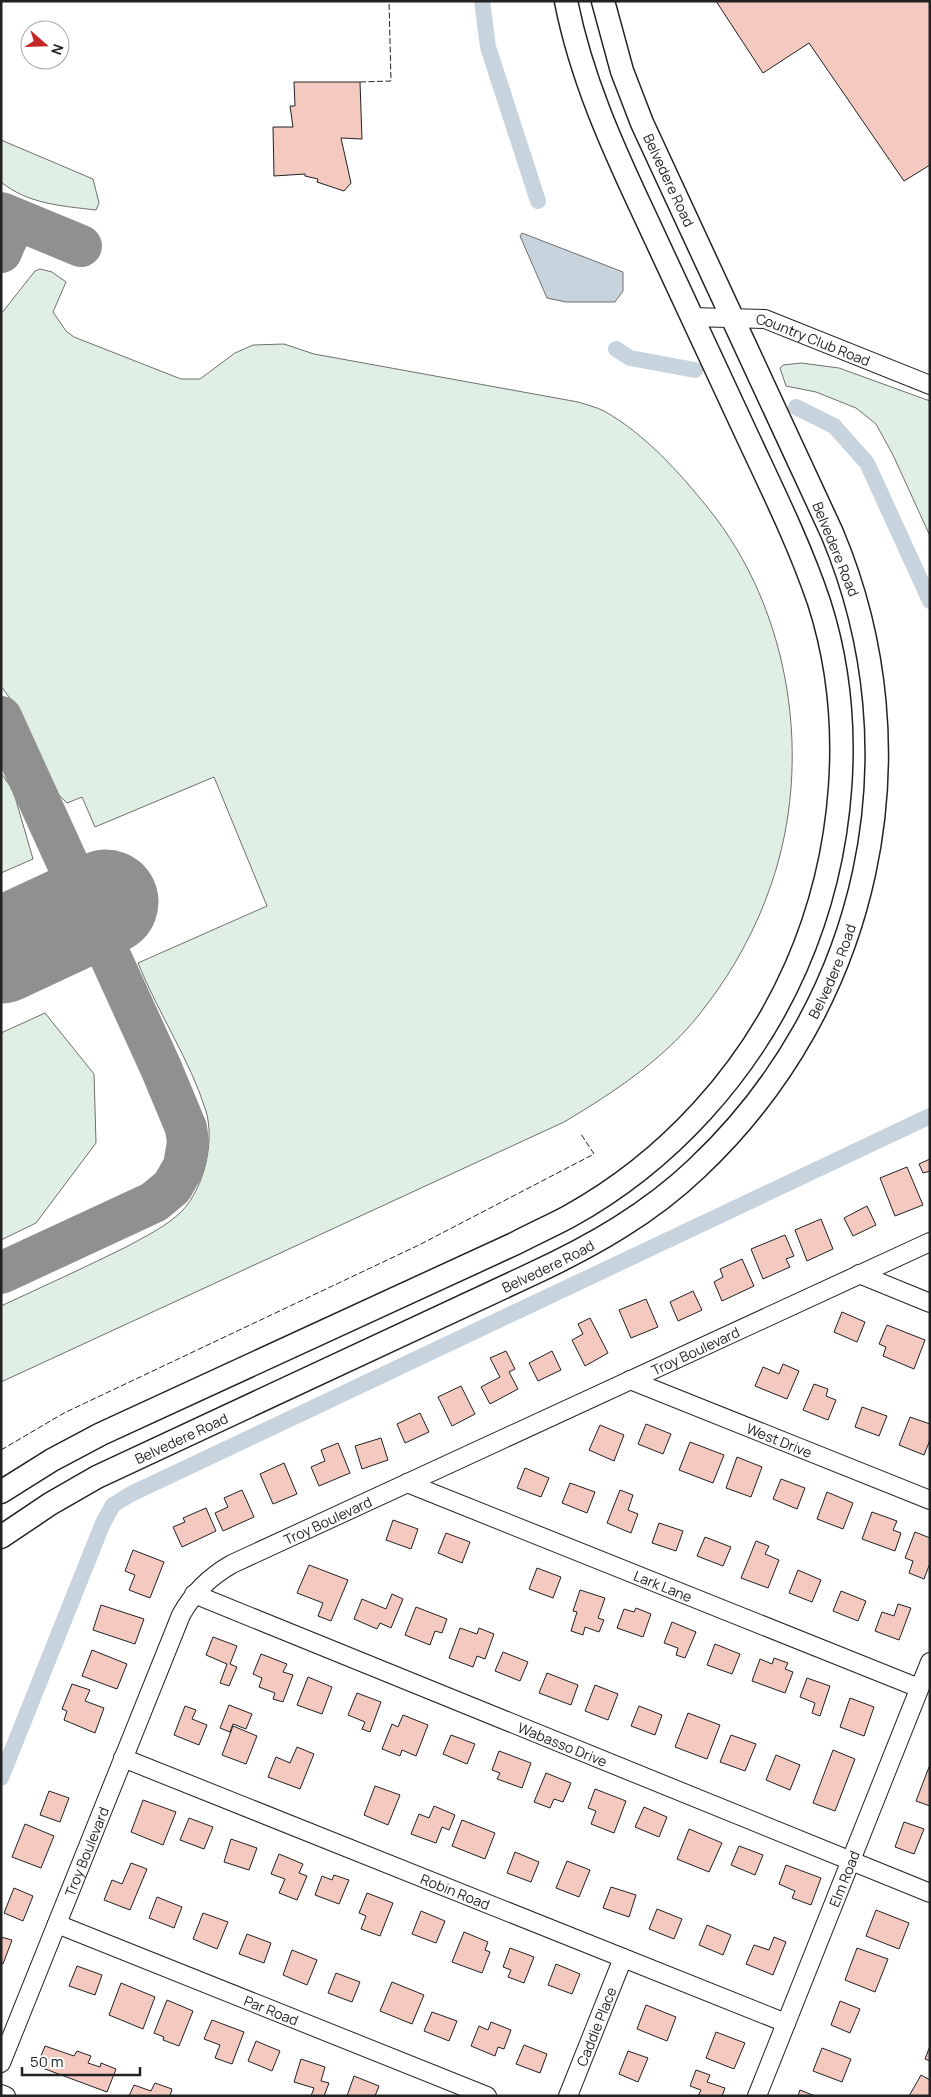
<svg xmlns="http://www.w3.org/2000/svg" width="931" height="2097" font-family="Manrope,sans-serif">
<rect width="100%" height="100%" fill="#fff"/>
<path fill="#e0efe3" stroke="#6f6f6f" d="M1,140l92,39 6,24 -3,7c-34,-4 -68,-6 -95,-28z
M40,269l12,3 14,10 -13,30 13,19 8,6 107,42h19l35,-26 18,-8 31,-1 30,10 264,48c9,3 18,5 26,9 41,23 75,61 104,97 83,102 106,253 63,377 -15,44 -38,86 -66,122 -36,49 -89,84 -141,115l-563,260v-76c43,-20 85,-39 127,-60 18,-10 39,-20 54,-35 22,-23 33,-69 24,-100 -16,-51 -48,-98 -68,-148l129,-57 -53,-129 -119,50 -13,-30 -15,6 -11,-11 -42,-88 -13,-18v-372l34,-43z
M801,363l38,5 91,33v135l-37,-81 -17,-31 -20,-16 -40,-16 -30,-6 -6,-18 3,-3z
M1,773l12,17 20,69 -32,14z
M45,1013l49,61 2,69 -60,80 -35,17v-207z"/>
<path fill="#c7d3dd" stroke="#6f6f6f" d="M522,233l101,39v19l-8,11h-49l-19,-4 -27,-62z"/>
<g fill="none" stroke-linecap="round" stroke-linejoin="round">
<path stroke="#c7d3dd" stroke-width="16" d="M482,1l6,46 50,154
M616,349l14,9 65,12
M796,407l38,19 33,37 63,138
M1,1778l102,-255 10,-18 18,-11 799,-378"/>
<path stroke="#909090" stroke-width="42" d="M1,213l80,33
M1,252l14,-33
M1,717l160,351 25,60 2,14 -4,24 -12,21 -18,15 -153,71"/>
<path stroke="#909090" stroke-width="105" d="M1,951l105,-49"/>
</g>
<path fill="#f3c9c0" stroke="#222" d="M716,1h214v164l-26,16 -95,-138 -46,30z
M294,82h66l2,57 -21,-1 10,45 -7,8 -27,-9 1,-3 -13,-3v-2l-31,2 -1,-49h20l-3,-21h5z
M930,1159v12l-7,2 -4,-9z
M907,1167l16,38 -28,11 -15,-38z
M867,1206l9,19 -23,11 -9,-18z
M821,1219l12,30 -26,12 -12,-31z
M785,1235l9,21 -8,3 4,8 -27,12 -12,-30z
M742,1259l12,27 -32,15 -8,-19 9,-5 -3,-8z
M693,1291l9,19 -24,11 -8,-19z
M646,1299l12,28 -27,11 -12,-28z
M842,1312l23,10 -8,20 -23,-10z
M590,1318l18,35 -23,13 -13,-26 11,-6 -5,-10z
M887,1325l38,15 -11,29 -31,-13 3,-9 -7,-3z
M506,1351l9,18 -6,3 9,17 -28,15 -9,-17 19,-10 -10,-19z
M552,1351l9,19 -23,11 -9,-18z
M783,1364l16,7 -12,28 -32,-13 8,-19 16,7z
M814,1384l14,5 -2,7 10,4 -8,20 -25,-10z
M461,1386l14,28 -23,12 -14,-29z
M862,1407l25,9 -8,20 -24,-9z
M420,1413l9,19 -24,11 -8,-19z
M910,1417l20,7v16l-6,15 -25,-10z
M646,1424l25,10 -8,20 -25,-10z
M600,1425l24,10 -10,26 -25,-11z
M381,1438l7,22 -26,9 -7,-23z
M690,1442l34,13 -11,28 -34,-13z
M338,1443l12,30 -31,13 -8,-19 14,-6 -4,-11z
M737,1457l25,10 -11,30 -25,-9z
M284,1463l13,31 -24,10 -13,-30z
M525,1468l24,10 -8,19 -24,-9z
M781,1479l24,9 -8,21 -24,-10z
M570,1483l25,9 -8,21 -25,-10z
M242,1490l12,27 -31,14 -8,-18 13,-6 -4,-9z
M620,1490l13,5 -5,15 10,4 -7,19 -24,-10z
M827,1492l26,11 -10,26 -26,-10z
M206,1508l10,23 -34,16 -9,-20 12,-5 -2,-4z
M872,1512l25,9 -4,9 8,3 -6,18 -33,-12z
M393,1520l25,9 -7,20 -25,-9z
M659,1523l24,8 -7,20 -24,-8z
M915,1532l15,6v25l-6,16 -15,-6 4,-12 -8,-3z
M446,1533l24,9 -8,21 -24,-10z
M705,1537l26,10 -8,19 -26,-10z
M756,1541l13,5 -4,8 14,6 -11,28 -27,-10z
M133,1550l31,12 -14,36 -21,-8 6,-15 -10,-4z
M309,1565l39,15 -17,41 -13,-5 5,-13 -26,-10z
M537,1568l24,9 -8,21 -24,-9z
M798,1570l23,10 -9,22 -23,-9z
M580,1590l25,8 -7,20 6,2 -5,12 -14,-5 -2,8 -12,-4 6,-19 -4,-1z
M841,1591l25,10 -8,20 -25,-10z
M392,1594l11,5 -12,29 -11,-5 -3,6 -23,-10 8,-20 24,10z
M898,1604l13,4 -12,32 -24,-9 7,-19 12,4z
M101,1605l43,14 -9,25 -42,-14z
M416,1607l31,12 -5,14 -7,-2 -5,14 -25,-10z
M636,1608l15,6 -8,23 -26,-9 7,-19 10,3z
M672,1622l24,10 -11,26 -9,-3 2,-7 -14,-5z
M460,1628l17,6 2,-6 15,6 -9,25 -8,-3 -4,11 -24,-9z
M213,1637l24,9 -7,18 7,3 -8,19 -9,-3 7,-19 -21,-9z
M715,1644l25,10 -8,20 -25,-9z
M92,1650l35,14 -10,25 -35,-13z
M503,1652l25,10 -8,19 -25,-10z
M261,1654l26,10 -4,8 10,3 -10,27 -10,-3 2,-6 -16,-6 3,-9 -9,-4z
M774,1658l14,5 -3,6 8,3 -8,21 -33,-12 8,-22 12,5z
M547,1673l31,12 -7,20 -32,-12z
M308,1677l24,10 -10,27 -25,-9z
M807,1678l23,8 -10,30 -8,-3 3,-10 -15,-6z
M72,1684l18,6 -5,11 19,7 -9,25 -31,-13 3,-9 -5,-2z
M595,1685l23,9 -10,26 -23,-9z
M357,1693l24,9 -11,30 -8,-3 3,-7 -17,-7z
M850,1698l24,9 -10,29 -24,-9z
M229,1705l23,9 -6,15 -13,-5 -3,8 -10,-4z
M185,1706l11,4 -4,9 15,6 -8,20 -25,-10z
M639,1706l23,9 -7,20 -24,-9z
M688,1713l32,12 -13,34 -32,-12z
M403,1715l25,10 -12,31 -14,-6 -2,6 -18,-7 10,-25 6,3z
M233,1726l24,10 -11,28 -24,-9z
M451,1735l24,9 -8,20 -24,-10z
M731,1735l25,9 -11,27 -25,-9z
M297,1747l17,7 -14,35 -32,-12 8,-20 14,6z
M833,1750l22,9 -20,52 -22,-8z
M499,1751l32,12 -9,25 -25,-9 3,-6 -8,-3z
M776,1755l24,10 -10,25 -24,-10z
M929,1767h1v39l-14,-5z
M546,1773l25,10 -8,19 -9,-3 -4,9 -16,-6z
M375,1786l25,9 -12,30 -24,-10z
M595,1789l31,12 -12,32 -23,-9 5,-13 -8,-3z
M49,1791l20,7 -9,24 -20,-7z
M143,1800l33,12 -13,33 -32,-13z
M434,1806l21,9 -6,15 -7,-3 -6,16 -25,-9 8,-20 10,4z
M644,1807l23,10 -8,20 -24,-10z
M189,1818l24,9 -9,22 -24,-9z
M462,1820l33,13 -10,26 -33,-13z
M904,1822l20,7 -10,25 -19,-7z
M25,1824l29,12 -13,32 -29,-11z
M689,1829l33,14 -13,29 -32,-13z
M231,1839l26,9 -8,22 -25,-8z
M739,1846l24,9 -8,20 -24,-10z
M515,1852l24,10 -8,20 -24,-9z
M279,1854l24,10 -4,9 8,3 -10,24 -18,-7 6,-14 -14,-5z
M567,1861l23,9 -11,27 -23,-9z
M131,1863l16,6 -17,41 -26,-10 8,-20 10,4z
M786,1865l35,13 -10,27 -19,-7 3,-7 -16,-7z
M334,1875l15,5 -10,24 -24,-9 7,-19 10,4z
M611,1887l25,8 -7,22 -26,-9z
M14,1888l19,8 -10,25 -19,-8z
M367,1893l26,10 -13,33 -19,-7 5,-13 -7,-3z
M157,1897l25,10 -8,21 -25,-10z
M657,1909l25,10 -8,20 -25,-10z
M876,1910l33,13 -10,26 -33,-13z
M421,1911l24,10 -9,22 -24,-9z
M203,1913l25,9 -11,27 -24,-10z
M707,1925l24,10 -8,20 -24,-10z
M464,1932l24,10 -3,8 5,2 -8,21 -30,-11z
M247,1934l24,9 -7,20 -25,-9z
M1,1937l11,3 -9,24 -2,-1z
M774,1937l12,5 -13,33 -27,-11 8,-19 15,5z
M510,1948l24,9 -10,26 -16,-6 3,-7 -8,-3z
M857,1948l31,11 -13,33 -30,-12z
M292,1950l25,10 -10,25 -24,-10z
M556,1964l24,10 -8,20 -24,-9z
M77,1966l25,9 -7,20 -26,-9z
M336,1973l24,9 -8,20 -24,-9z
M392,1982l32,13 -12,29 -32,-13z
M121,1983l34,14 -12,32 -34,-14z
M167,2000l26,11 -14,35 -16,-6 1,-3 -10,-4z
M840,2001l20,8 -10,24 -19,-8z
M646,2005l30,12 -9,24 -30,-12z
M432,2012l25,9 -8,20 -25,-10z
M212,2020l32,12 -12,32 -17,-6 5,-13 -16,-6z
M491,2022l20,8 -7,19 -6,-2 -3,9 -24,-10 8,-20 9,4z
M716,2032l29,11 -11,26 -28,-11z
M256,2041l24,10 -8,20 -24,-10z
M524,2045l23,9 -7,19 -24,-9z
M45,2046l29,10 3,-5 14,5 -3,7 12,4 1,-4 15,6 -9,23 -70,-26z
M930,2046v15l-5,-2z
M822,2048l29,11 -9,23 -29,-11z
M628,2051l20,7 -10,24 -19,-8z
M301,2059l24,8 -4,14 8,2 -5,13h-13l3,-8 -20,-6z
M696,2070l14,5 -3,7 18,6 -3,8h-24l3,-6 -11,-4z
M921,2075l9,5v16h-21z
M354,2076l25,10 -4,10h-28z
M155,2083l17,6 -2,7h-41l5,-11 17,6z
M800,2090l15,6h-17z"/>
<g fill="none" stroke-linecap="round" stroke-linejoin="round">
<g stroke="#222" stroke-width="20">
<g id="minor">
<path id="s1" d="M692,317l73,2 165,66"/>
<path d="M859,1274l71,29"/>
<path id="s2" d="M630,1380l300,120"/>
<path id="s3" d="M407,1483l512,205"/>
<path id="s4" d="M194,1594l736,299"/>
<path id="s5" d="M123,1758l663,265"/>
<path id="s6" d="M57,1924l430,172"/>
<path id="s7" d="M1,2063l180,-448c12,-22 28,-38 51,-51l698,-322"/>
<path d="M1,2094l5,2"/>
<path id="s8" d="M568,2096l55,-138"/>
<path id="s9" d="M757,2096l173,-434"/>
</g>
</g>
<g stroke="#222" stroke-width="25">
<g id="major">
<path d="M1,1492l51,-32 49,-26 415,-191c17,-9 35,-17 52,-26 100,-55 182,-145 228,-250 49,-112 61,-247 23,-365 -20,-59 -48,-115 -74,-171 -33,-72 -67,-143 -100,-215 -33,-70 -64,-139 -79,-215"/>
<path id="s10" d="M1,1537l49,-33 47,-27 435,-203c60,-28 117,-60 165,-106 173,-163 228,-414 135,-635l-190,-410 -20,-52 -19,-70"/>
</g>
</g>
<use href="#minor" stroke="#fff" stroke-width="18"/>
<use href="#major" stroke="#fff" stroke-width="22"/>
<path stroke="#222" stroke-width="1" stroke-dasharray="6 2.5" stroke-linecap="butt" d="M360,82l31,-1 -2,-80
M1,1450l63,-37 355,-168 175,-91 -13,-20"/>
</g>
<g text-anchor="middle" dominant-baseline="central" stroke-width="4" stroke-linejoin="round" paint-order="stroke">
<g font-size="14" fill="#222" stroke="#fff">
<text transform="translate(669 180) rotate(65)">Belvedere Road</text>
<text stroke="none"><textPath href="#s1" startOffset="125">Country Club Road</textPath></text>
<text transform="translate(836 549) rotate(68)">Belvedere Road</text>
<text stroke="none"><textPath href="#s10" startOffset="1031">Belvedere Road</textPath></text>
<text stroke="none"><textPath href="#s10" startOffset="611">Belvedere Road</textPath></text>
<text stroke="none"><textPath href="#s7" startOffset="1066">Troy Boulevard</textPath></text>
<text stroke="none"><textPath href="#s10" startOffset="206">Belvedere Road</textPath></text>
<text stroke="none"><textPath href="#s2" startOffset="161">West Drive</textPath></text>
<text stroke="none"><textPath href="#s7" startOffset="661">Troy Boulevard</textPath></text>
<text stroke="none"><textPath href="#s3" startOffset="276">Lark Lane</textPath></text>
<text stroke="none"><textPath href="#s4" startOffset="398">Wabasso Drive</textPath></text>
<text stroke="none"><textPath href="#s7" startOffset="228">Troy Boulevard</textPath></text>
<text stroke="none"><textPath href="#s9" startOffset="234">Elm Road</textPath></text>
<text stroke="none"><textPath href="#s5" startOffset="358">Robin Road</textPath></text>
<text stroke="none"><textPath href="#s6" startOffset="231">Par Road</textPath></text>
<text stroke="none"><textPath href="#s8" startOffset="75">Caddie Place</textPath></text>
</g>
</g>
<rect width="931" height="2097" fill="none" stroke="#222222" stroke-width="5"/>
<g transform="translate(45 45) rotate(110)"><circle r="24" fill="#ffffff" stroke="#a7a7a7"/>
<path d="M0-4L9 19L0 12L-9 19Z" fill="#c62828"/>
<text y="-8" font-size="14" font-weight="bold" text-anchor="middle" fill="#222222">N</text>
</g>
<path d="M22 2067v8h118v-8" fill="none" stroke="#222222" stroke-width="2.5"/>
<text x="30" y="2067" font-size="15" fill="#222222" stroke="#ffffff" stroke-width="4" paint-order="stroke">50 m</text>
</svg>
